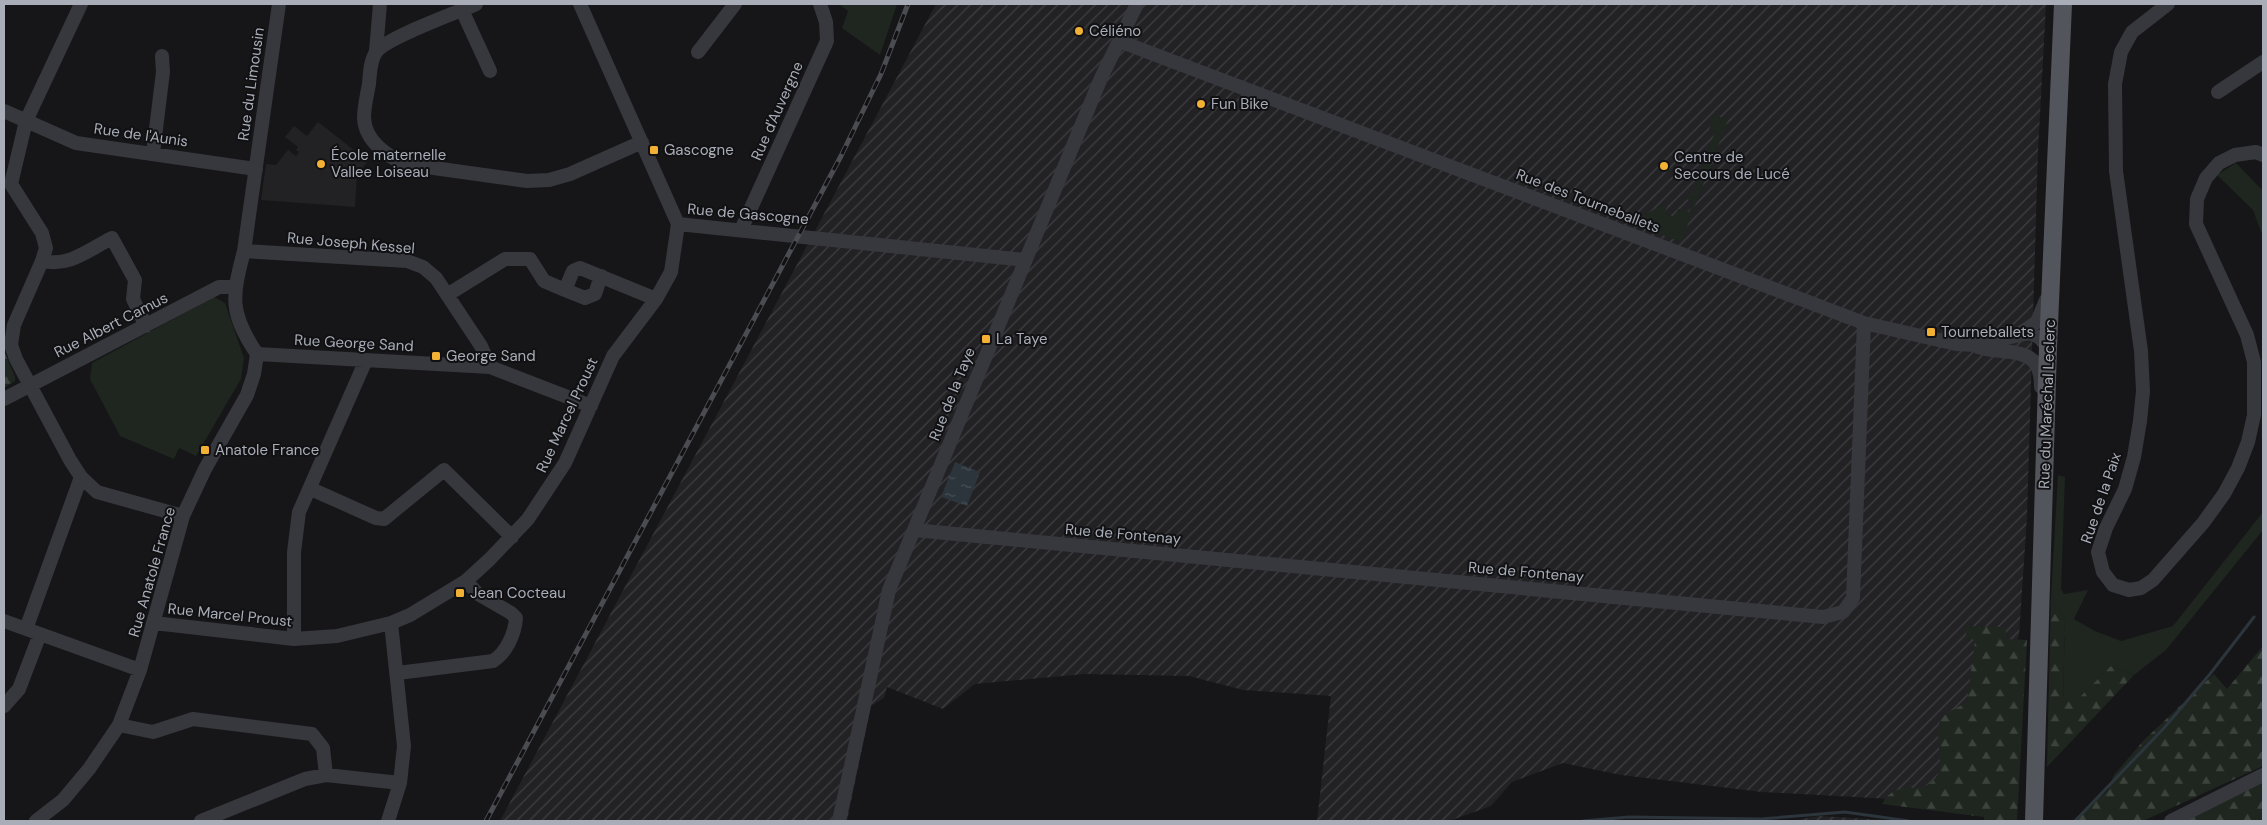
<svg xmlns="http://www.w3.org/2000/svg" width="2267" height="825" font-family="'DM Sans',sans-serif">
<defs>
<pattern id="industrial-furrows" width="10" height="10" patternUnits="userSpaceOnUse" patternTransform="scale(1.25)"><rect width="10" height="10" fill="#222225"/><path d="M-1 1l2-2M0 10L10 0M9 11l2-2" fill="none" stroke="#3f3f43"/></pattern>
<pattern id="forest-firs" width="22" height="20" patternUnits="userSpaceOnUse" patternTransform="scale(1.25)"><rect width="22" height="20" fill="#1e261f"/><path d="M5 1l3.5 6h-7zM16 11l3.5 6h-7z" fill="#3c433d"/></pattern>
<pattern id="water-ripples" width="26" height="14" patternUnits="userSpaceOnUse" patternTransform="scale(1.25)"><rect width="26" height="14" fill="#2c353c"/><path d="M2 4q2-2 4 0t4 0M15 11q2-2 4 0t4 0" fill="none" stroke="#485056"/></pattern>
</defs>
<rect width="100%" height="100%" fill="#161618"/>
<path fill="#222225" d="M318,122l50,39 -11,14 -2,32 -94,-7 5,-36 10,1 12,-15 8,6 3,-4 -3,-2 2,-3 -13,-10 9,-11 13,10z"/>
<path fill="url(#industrial-furrows)" d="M936,4h1110l-8,147 -11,365 -8,120 -92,165 -165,-9 -141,-17 -58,-12 -51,19 -21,24 -42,15h-132l14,-125 -88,-6 -54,-14 -104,-2 -110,10 -32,25 -56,-22 -3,11 -13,8 -24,115h-347z
M1819,816l65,4 4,1h-97z"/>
<path fill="#1e261f" d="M839,4h58l-17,51 -38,-27 6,-17z
M1714,115l14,5 -47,122 -42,-16 5,-11 18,-10 5,2 -3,6 11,4 3,-8 11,3 4,-11 -7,-2 2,-5 4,1 23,-63 -6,-3z
M2236,163l27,28v46l-10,-27 -36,-35z
M214,297l11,6 19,55 -3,21 -45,77 -17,-8 -5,11 -54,-23 -30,-57 2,-16z
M2058,475l7,2 -4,112 3,5 24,-4 -14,29 21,12 26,10 52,-15 90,-114v18l-97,120 -32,25 -23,-9 -33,33h-15l2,-80 -14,-22z"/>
<path fill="url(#forest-firs)" d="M4,351l11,26v4l-11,7z
M2051,597l14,22 -2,80h15l33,-33 23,9 -87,92z
M1966,626l40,1v12l21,1 -10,181h-33v-4l-102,-13c14,-26 36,-9 50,-22 19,-17 -4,-51 12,-66 5,-6 17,-9 23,-14l8,-61 -9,-4z
M2263,646v120l-120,55h-71l36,-31 6,-15 30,-35 70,-66 13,15z
M2263,783v38h-79z"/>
<path fill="url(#water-ripples)" d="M955,462l25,10 -13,34 -26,-9z"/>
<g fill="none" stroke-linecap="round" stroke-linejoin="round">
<path stroke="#2c353c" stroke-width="3" d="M1583,821l46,-4 132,2 84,-7 64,9
M2075,821l89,-93 46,-54 44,-57"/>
<path stroke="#37383d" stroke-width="14" d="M81,4l-55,117 -15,63 31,49 4,15 -4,13 -28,64 -3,20 5,14 54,101 11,17 16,15 86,24
M476,4c-20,9 -88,33 -99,47 -7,8 -7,23 -8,33 -2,11 -5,23 -5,34 1,23 23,38 41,46l122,17 22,-1 21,-6 72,-32
M580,4l98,220
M2168,4l-36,28 -11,20 -6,32 1,87 25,180 2,40 -3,30 -6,36 -9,32 -19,39 -8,24 5,20 10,13 16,5 12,-2 12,-8 50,-57 21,-29 14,-26 10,-26 6,-27v-53l-7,-27 -51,-111 1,-25 9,-21 13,-15 16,-8 21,-3 7,3
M462,10l28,61
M1119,41l745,282 92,21 19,1 54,-12 10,4 9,10
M376,51l4,-47
M698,52l37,-48
M2218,92l45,-30
M4,111l72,32 180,26
M153,153l10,-81 -1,-16
M678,224l347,36
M741,230l86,-189 -1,-19 -6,-18
M244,251l163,10 16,6 13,11 45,68 9,21
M42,261c28,6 46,-11 70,-23l23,42 -2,19 13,27
M565,290l20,8 10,-4 6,-18
M447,295l58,-36h25l14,22 21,9 8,-19 7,-3 76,31
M2019,334l18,-12 9,-22
M1978,347c28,9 64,-4 63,40
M257,354l233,13 101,39
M4,399l215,-112h15
M311,489l65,29 8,1 60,-49 68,67
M914,530l909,87 20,-5 10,-14 11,-275
M4,621l136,49
M154,623l140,16 43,-3 54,-13 19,-8 56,-34 24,-22 38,-40 37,-56 48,-107 43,-57 15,-27 7,-48
M26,629l55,-152
M294,639v-87l5,-40 67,-152
M398,673l95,-12c13,-8 22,-27 23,-43l-5,-5 -33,-19 -12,-13
M4,706l15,-17 21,-55
M119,725l34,7 40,-13 119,15 11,14 3,27
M36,821l27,-21 26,-31 30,-44 21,-55 43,-154 22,-47 42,-74 7,-21 3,-20c-28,-42 -25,-57 -13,-103l35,-247
M201,821l104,-42 21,-4 74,8
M388,821l12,-38 4,-37 -13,-123
M839,821l50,-231 212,-512 36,-74
M2171,821l92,-46"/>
<path stroke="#53555c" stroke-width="18" d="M2034,821l14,-474 15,-343"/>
<g stroke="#4a4c52" stroke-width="5">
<path id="rail" d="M486,821l355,-665 40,-82 27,-70"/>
</g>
<use href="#rail" stroke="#111113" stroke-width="3" stroke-dasharray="9" stroke-linecap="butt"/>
</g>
<g fill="#f2b134" stroke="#111113" stroke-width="2">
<circle cx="1079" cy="31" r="5"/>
<circle cx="1201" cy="104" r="5"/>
<rect x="649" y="145" width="10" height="10" rx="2.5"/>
<circle cx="321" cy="164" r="5"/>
<circle cx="1664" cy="166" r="5"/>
<rect x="1926" y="327" width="10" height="10" rx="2.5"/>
<rect x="981" y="334" width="10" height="10" rx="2.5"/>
<rect x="431" y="351" width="10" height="10" rx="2.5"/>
<rect x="200" y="445" width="10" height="10" rx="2.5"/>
<rect x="455" y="588" width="10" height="10" rx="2.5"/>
</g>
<g text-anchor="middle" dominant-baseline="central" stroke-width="4" stroke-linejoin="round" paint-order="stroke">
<g font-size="15" fill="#a8adb8" stroke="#111113" text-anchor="start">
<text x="1089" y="31">Céliéno</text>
<text x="1211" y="104">Fun Bike</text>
<text x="664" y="150">Gascogne</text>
<text x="331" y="155">École maternelle<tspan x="331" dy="17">Vallee Loiseau</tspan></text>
<text x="1674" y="157">Centre de<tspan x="1674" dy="17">Secours de Lucé</tspan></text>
<text x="1941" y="332">Tourneballets</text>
<text x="996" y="339">La Taye</text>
<text x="446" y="356">George Sand</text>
<text x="215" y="450">Anatole France</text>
<text x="470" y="593">Jean Cocteau</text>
</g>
<g font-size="15" fill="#a8adb8" stroke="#111113">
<text transform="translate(251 84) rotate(-82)">Rue du Limousin</text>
<text transform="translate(777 111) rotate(-66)">Rue d'Auvergne</text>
<text transform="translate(141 135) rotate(8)">Rue de l'Aunis</text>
<text transform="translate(1588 201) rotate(21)">Rue des Tourneballets</text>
<text transform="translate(748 214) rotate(5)">Rue de Gascogne</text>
<text transform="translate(351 243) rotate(5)">Rue Joseph Kessel</text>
<text transform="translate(111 325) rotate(-27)">Rue Albert Camus</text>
<text transform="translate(354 343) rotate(3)">Rue George Sand</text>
<text transform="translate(952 394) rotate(-68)">Rue de la Taye</text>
<text transform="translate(2047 404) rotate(-88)">Rue du Maréchal Leclerc</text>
<text transform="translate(567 415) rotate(-65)">Rue Marcel Proust</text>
<text transform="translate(2101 498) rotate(-71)">Rue de la Paix</text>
<text transform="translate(1123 534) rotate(5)">Rue de Fontenay</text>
<text transform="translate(152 572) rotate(-74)">Rue Anatole France</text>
<text transform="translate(1526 572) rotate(5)">Rue de Fontenay</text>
<text transform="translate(230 615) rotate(6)">Rue Marcel Proust</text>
</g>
</g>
<rect width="2267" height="825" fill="none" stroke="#a8adb8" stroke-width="10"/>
</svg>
